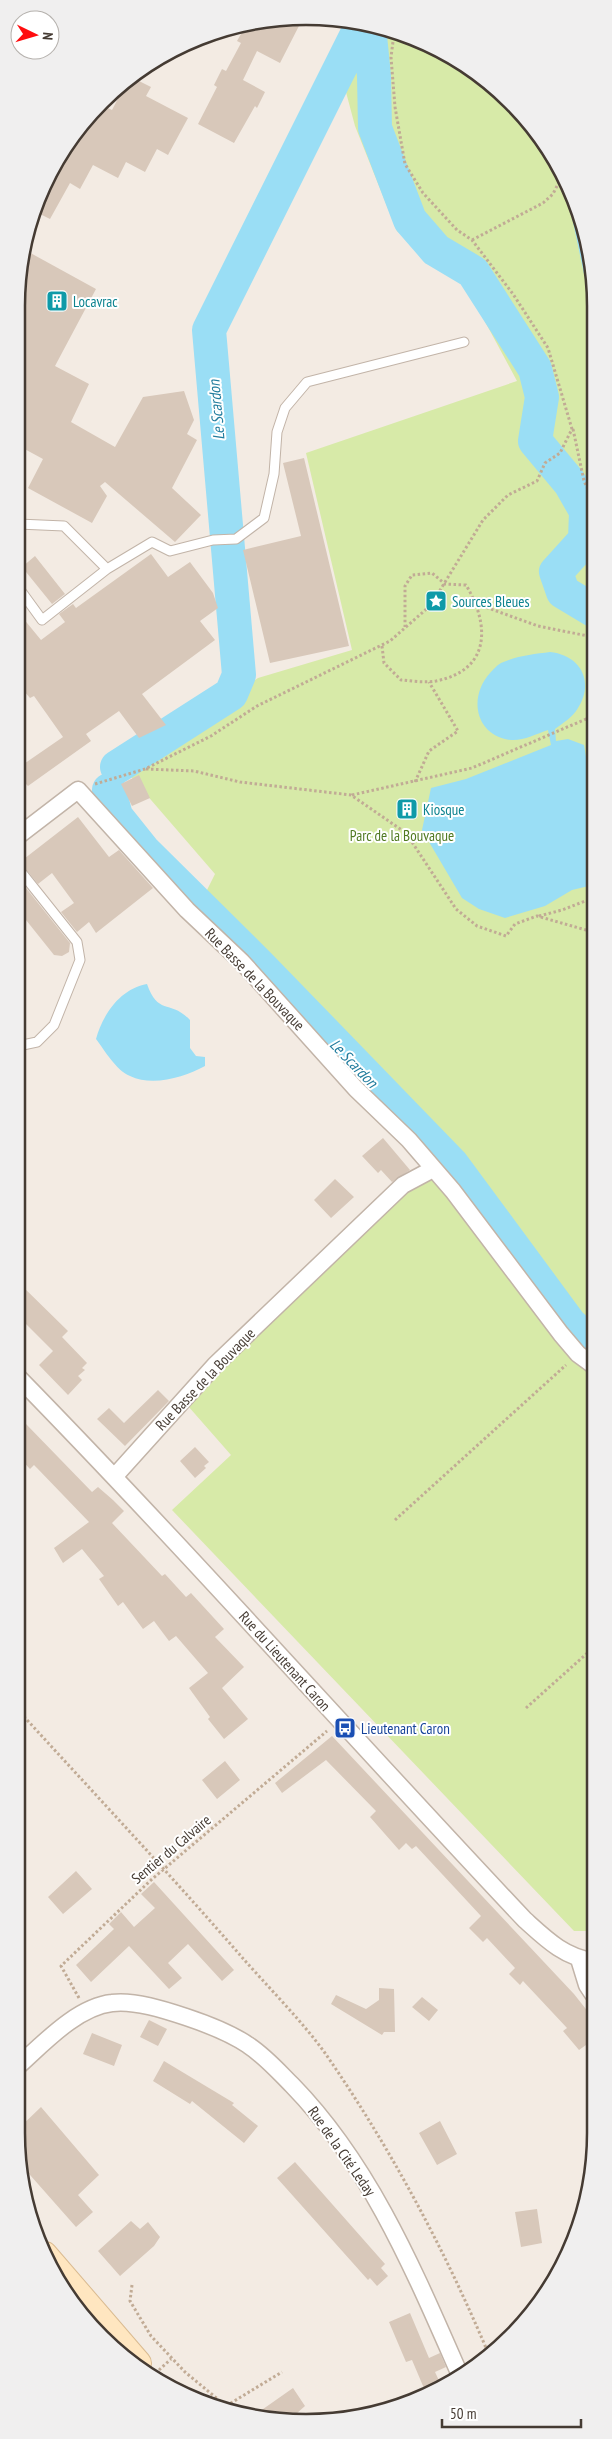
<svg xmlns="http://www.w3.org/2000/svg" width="612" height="2439" font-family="'PT Sans Narrow',sans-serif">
<rect width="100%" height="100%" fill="#f3ebe3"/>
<path fill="#d7eaa8" d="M349,20l85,26 77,55 55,77 27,90v1663h-19l-402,-421 59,-55 -43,-49 242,-250 -232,-248 17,-34 -89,-103 132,-93 94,-28 -46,-197 211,-72 -49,-91 -71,-59 -42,-105 -21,-79z"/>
<path fill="#9adef5" d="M572,199l21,69v18l-9,-12 -14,-66z
M550,652c30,3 45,29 28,56 -5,9 -15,15 -23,21l1,12 12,-2 16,6 5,29 4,7v104l-21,5 -27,16 -40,12 -26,-9 -17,-11 -40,-68 9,-42 35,-9 85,-34 -3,-15c-12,4 -25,11 -37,10 -36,-4 -43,-43 -21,-67 3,-3 7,-8 11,-10 15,-7 33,-9 49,-11z
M147,984c11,32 23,15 43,36v28l6,8 9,1v9c-20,11 -52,21 -75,10 -14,-6 -25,-25 -34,-37 7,-25 24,-50 51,-55z"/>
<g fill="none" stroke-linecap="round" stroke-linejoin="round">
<path stroke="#9adef5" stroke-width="34" d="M369,26l5,50 1,52 35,92 26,30 37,22 62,97 7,28 -7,44 35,42 16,28 -1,29 -29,32 7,20 30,18
M117,767l114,-73 8,-19 -30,-345 153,-306
M109,790l7,26 28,35 116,115 192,198 118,160 23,20"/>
</g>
<path fill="#d8c8ba" d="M301,22l-21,41 -23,-12 -14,29 22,12 -8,16 -2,-2 -21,37 -36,-19 19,-37 -3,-2 8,-16 4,2 15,-28 -4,-2 9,-16z
M135,79l16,8 -5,9 42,22 -20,37 -11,-6 -12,23 -19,-10 -8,16 -25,-13 -13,24 -10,-6 -20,36 -12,-6 16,-47 3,1 13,-23 6,-7 4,2 8,-16 16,-17 8,4 13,-25 6,3z
M25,250l71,39 -41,77 34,18 -18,38 44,25 28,-50 41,-6 10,29 -7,14 10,6 -25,48 29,27 -26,27 -70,-60 -5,4 7,10 -15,27 -64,-35 15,-29 -24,-13v-178z
M304,458l45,188 -79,17 -27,-113 58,-14 -18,-73z
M151,554l17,23 22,-15 23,31 5,15 -18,13 15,19 -73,54 24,31 -27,13 -20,-27 -33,23 5,7 -63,45 -3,-3 -7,5v-20l45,-31 -29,-41 -4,2 -12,-14v-72l23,28 24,-18 -6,-8 14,-10 3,4z
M35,556l30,38 -13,10 -30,-37z
M139,775l11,23 -18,8 -11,-22z
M398 809a9 9 0 1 1 18 0a9 9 0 1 1-18 0Z
M78,817l31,40 10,-7 34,38 -57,45 -7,-11 -12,10 -16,-20 13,-9 -22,-30 -14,11 -18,-22z
M18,878l52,65 -1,9 -7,4 -8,-1 -36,-45z
M383,1138l27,32 -18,12 -11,-12 -3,3 -16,-17z
M335,1179l19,18 -23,21 -17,-18z
M17,1281l51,50 -6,6 25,26 -5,5 3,2 -7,6 4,4 -14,15 -29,-30 14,-14 -36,-36z
M158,1390l11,11 -44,45 -28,-27 12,-11 15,15z
M26,1424l66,68 6,-5 15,13 11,11 -12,12 50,53 3,-2 21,23 5,-4 33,36 -9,8 29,30 -22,21 26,31 -24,20 -16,-20 2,-2 -21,-29 19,-15 -32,-37 -7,5 -15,-20 -11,8 -20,-27 -5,4 -19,-27 5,-3 -22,-27 -19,14 -9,-15 35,-26 -52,-54 -3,-3 -4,4 -13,-14v-23z
M195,1447l14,15 -5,4 2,2 -11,10 -15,-17z
M332,1736l242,258 19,24v22l-14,10 -16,-19 4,-3 -44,-47 -3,4 -11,-11 6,-6 -28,-30 -4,4 -14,-14 12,-12 -65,-70 -4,3 -6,-6 -7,7 -29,-33 6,-6 -50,-51 -44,33 -7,-10z
M225,1761l15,19 -23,19 -15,-19z
M76,1871l16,18 -29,25 -15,-17z
M154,1882l80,88 -12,11 -34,-37 -20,19 14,15 -13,11 -40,-43 -38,36 -15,-17 38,-36 -5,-5 12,-12 13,15 21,-19 -14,-14z
M379,1988l15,1 1,43h-11l-2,3 -51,-31 5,-9 30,14 13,-9z
M422,1997l16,13 -9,11 -17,-14z
M149,2020l18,9 -9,17 -18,-9z
M92,2033l30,12 -8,21 -31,-12z
M164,2061l70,42 -2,2 26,21 -14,17 -52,-42 -2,3 -37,-23z
M41,2107l58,68 -21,20 15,17 -17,15 -53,-60 -7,-36z
M440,2121l17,33 -20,11 -18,-32z
M295,2162l90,102 -4,4 7,8 -11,10 -7,-8 -2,2 -91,-102z
M537,2209l5,34 -21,4 -6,-35z
M131,2221l9,8 8,-7 12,15 -6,9 -34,30 -22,-25z
M410,2313l19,45 11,-5 6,14 -11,5 6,13 -15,8 -14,-33 -6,2 -17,-40z
M293,2388l12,18 -18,16 -31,-8z"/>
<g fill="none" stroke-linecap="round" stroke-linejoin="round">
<g stroke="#c2b4a8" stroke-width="11">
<path id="service" d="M107,569l45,-27 18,9 43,-11 23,-1 28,-21 10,-44 3,-42 8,-24 22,-26 157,-40
M18,587l24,33 65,-51 -43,-43 -46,-2
M18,1046l19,-4 17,-17 26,-65 -3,-18 -59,-74"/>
</g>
<g stroke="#c2b4a8" stroke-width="19">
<path id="minor" d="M18,836l60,-46 109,120 55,52 114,127 53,51 44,51 108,143 17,20 15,11
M17,1376c174,178 338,364 508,544 21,19 39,37 68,41
M115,1476l100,-111 188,-180 30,-16
M579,1959l8,26 6,9
M16,2068c26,-23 60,-61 96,-65 22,-3 53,7 74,14 21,7 43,15 62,28 17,11 30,26 44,40 79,81 123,188 168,290"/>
</g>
<g stroke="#dabb91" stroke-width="26">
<path id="secondary" d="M45,2254l94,109"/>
</g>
<path stroke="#c1ab95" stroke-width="3" stroke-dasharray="2.5 2.5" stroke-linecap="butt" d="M472,240l71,-37 10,-9 10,-20
M573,429l11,52 9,19
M477,604l61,22 55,11
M382,646l2,17 17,17c11,1 24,3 35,1 55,-11 54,-56 30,-96l-21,-1 -13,-11 -20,2 -7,11v41
M146,769l48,2 46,11 111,13 55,38 50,76 21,17 29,10 9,-12 22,-8 56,16
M415,782l14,-31 29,-20 -29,-49
M95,784l50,-15 66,-33 46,-30 133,-65 41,-36 52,-85 25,-25 29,-14 8,-18 15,-10 12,-24 -24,-81 -35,-54 -41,-54 -15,-10 -34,-37 -18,-29 -10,-57 -4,-50 3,-23
M352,795l120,-27 121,-52
M539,916l23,-6 31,-12
M395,1520l171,-155
M526,1708l67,-60
M17,1709c75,82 151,163 223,246 27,31 62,66 85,98 65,94 120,197 164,302
M79,1998l-18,-32 90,-86 176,-149
M132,2285l-2,16 21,35 34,36 41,34 56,-34
M159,2370l12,-11"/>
<use href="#service" stroke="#fff" stroke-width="9"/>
<use href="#minor" stroke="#fff" stroke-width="16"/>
<use href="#secondary" stroke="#ffe6c0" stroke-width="24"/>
</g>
<defs>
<g id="building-square" transform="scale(1.125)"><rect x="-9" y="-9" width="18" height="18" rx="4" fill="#0f9aa8" stroke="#fff"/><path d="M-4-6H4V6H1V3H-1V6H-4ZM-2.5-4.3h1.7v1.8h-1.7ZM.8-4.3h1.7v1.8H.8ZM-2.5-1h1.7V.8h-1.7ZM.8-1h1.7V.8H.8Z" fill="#fff"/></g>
<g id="sight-square" transform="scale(1.125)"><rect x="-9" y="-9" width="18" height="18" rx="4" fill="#0f9aa8" stroke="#fff"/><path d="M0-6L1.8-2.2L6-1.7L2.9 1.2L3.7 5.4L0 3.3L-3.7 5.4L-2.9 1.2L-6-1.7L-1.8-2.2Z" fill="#fff"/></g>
<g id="bus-square" transform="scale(1.125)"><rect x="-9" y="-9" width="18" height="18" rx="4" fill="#1a4fb4" stroke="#fff"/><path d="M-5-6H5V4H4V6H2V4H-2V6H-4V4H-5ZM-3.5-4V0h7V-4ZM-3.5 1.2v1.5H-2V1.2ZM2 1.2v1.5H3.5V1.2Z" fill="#fff"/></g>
</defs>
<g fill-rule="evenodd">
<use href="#building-square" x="57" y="301"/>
<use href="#sight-square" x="436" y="601"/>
<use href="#building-square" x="407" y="809"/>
<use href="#bus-square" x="345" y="1728"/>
</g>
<g text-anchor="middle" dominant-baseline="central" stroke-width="4" stroke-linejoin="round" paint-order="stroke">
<g font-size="15" fill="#0d838f" stroke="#fff" text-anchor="start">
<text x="73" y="301">Locavrac</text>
<text x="452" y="601">Sources Bleues</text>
<text x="423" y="809">Kiosque</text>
</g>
<g font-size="15" fill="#517a23" stroke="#fff">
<text x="402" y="835">Parc de la Bouvaque</text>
</g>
<g font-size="15" fill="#453b33" stroke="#fff">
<text transform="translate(255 979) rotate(46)">Rue Basse de la Bouvaque</text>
<text transform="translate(205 1379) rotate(-46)">Rue Basse de la Bouvaque</text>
<text transform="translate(285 1661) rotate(48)">Rue du Lieutenant Caron</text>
<text transform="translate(171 1849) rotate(-40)">Sentier du Calvaire</text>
<text transform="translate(342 2151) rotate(55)">Rue de la Cité Leday</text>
</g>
<g font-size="15" fill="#164399" stroke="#fff" text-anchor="start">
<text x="361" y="1728">Lieutenant Caron</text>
</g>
<g font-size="16" font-style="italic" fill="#237d9e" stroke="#fff">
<text transform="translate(216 410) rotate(-95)">Le Scardon</text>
<text transform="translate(354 1063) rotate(46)">Le Scardon</text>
</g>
</g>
<path d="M0 0H612V2439H0ZM306 25H306A281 281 0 0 1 587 306V2133A281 281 0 0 1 306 2414H306A281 281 0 0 1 25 2133V306A281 281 0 0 1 306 25Z" fill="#f0efef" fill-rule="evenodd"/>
<path fill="none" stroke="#453b33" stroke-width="2.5" d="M306 25H306A281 281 0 0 1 587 306V2133A281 281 0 0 1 306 2414H306A281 281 0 0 1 25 2133V306A281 281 0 0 1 306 25Z"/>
<g transform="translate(35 35) rotate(95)"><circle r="24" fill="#ffffff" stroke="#b5b1ad"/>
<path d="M0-4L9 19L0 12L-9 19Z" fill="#ff0d0f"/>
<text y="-8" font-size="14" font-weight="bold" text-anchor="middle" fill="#453b33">N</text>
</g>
<path d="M442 2419v8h139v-8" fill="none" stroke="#453b33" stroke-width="2.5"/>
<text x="450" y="2419" font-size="15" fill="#453b33" stroke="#ffffff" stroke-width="4" paint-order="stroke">50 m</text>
</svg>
